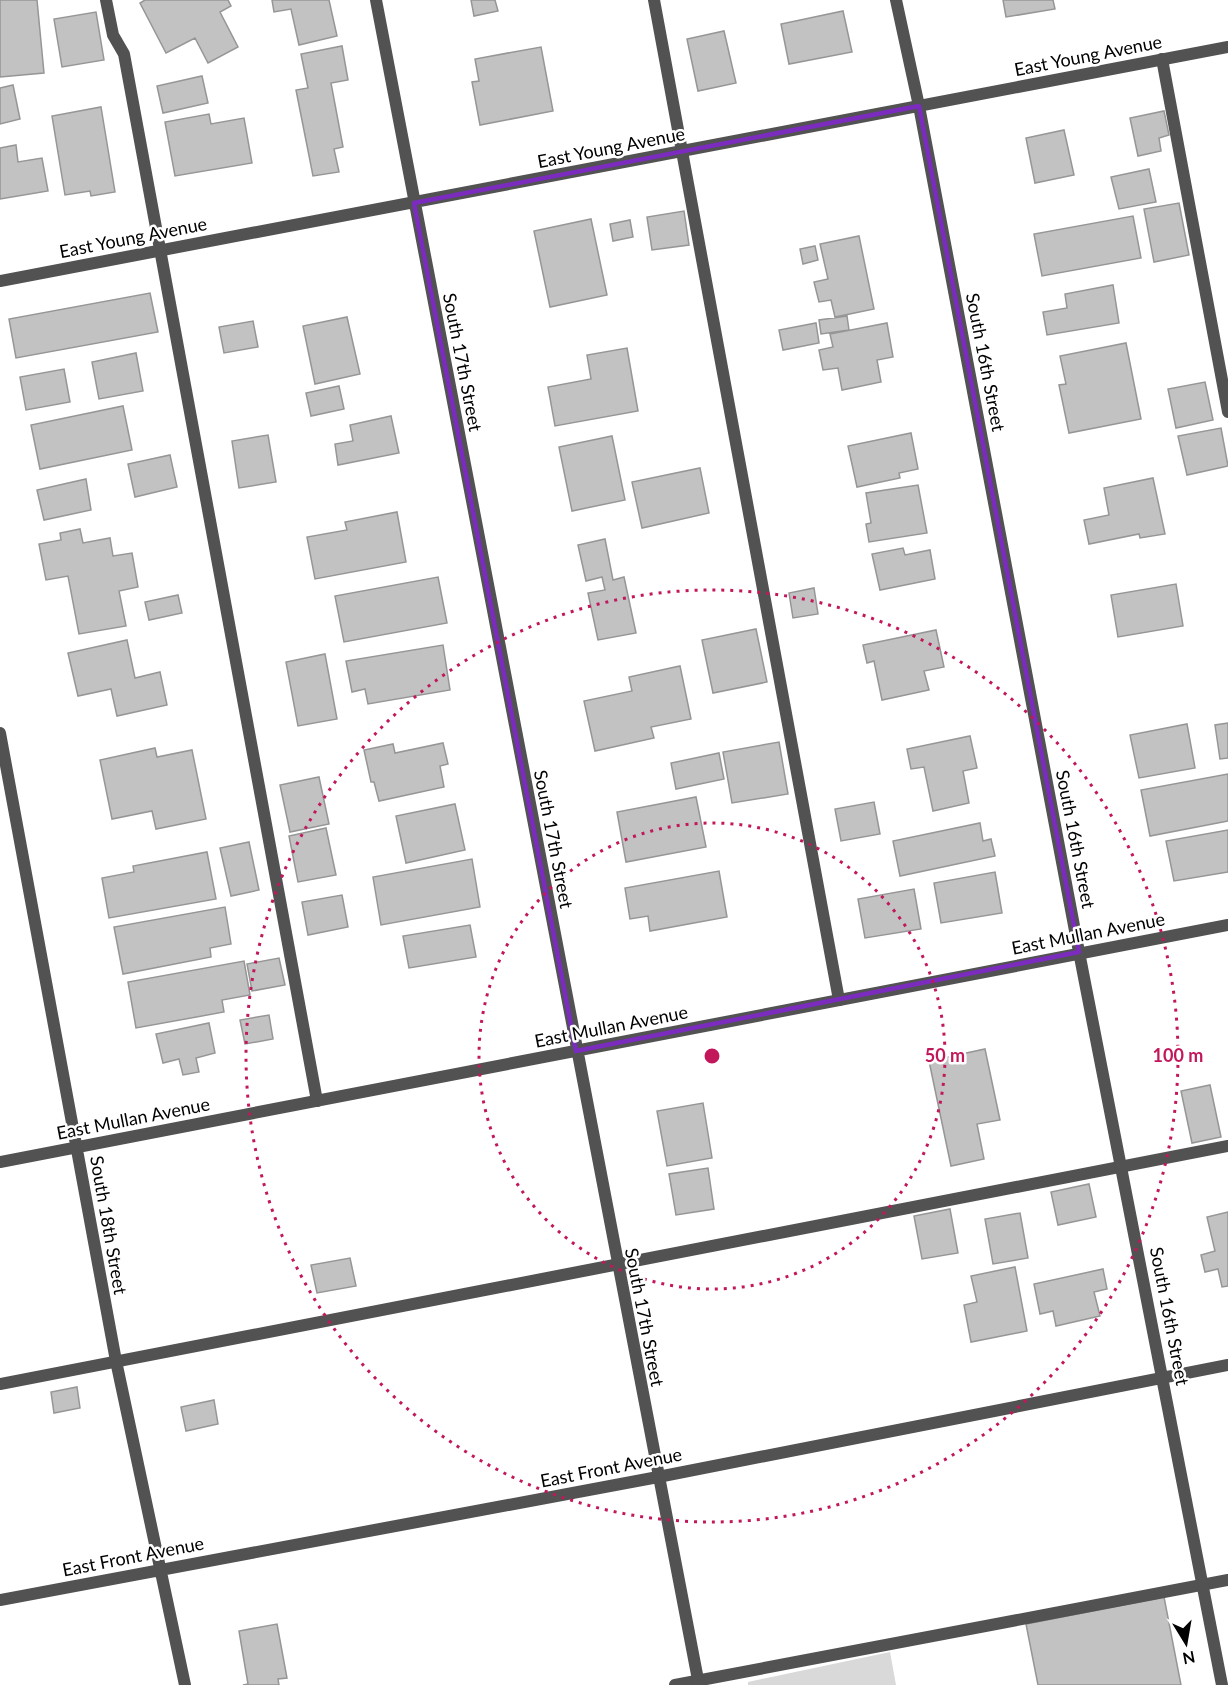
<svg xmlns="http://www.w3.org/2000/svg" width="1228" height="1685" font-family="Lato,sans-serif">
<rect width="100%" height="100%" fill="#fff"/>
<path fill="#d9d9d9" d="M890,1652l6,33h-148v-3z"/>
<path fill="#c2c2c2" stroke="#969696" stroke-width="1.5" d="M0,0h37l7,73 -44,4z
M145,0h83l3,6 -11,6 18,35 -30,16 -13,-25 -29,15 -26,-50z
M272,0h57l8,36 -38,9 -8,-36 -17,3z
M471,0h24l3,11 -24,5z
M1003,0h50l2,9 -49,8z
M843,11l9,41 -63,12 -8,-40z
M96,12l8,48 -42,7 -8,-48z
M724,31l12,52 -38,8 -11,-52z
M342,46l6,34 -17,3 12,64 -9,2 5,23 -26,4 -17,-86 12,-2 -7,-34z
M541,47l12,64 -73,14 -8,-43 7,-1 -4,-22z
M202,76l6,27 -45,10 -6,-27z
M13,85l7,34 -20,5v-36z
M101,107l14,85 -24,4 -1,-5 -25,4 -13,-79z
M1164,111l5,24 -10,3 2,13 -23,5 -8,-38z
M209,114l2,10 33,-6 8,45 -77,13 -10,-54z
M1064,130l10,45 -39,8 -9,-45z
M16,145l2,17 24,-4 6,33 -48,8v-51z
M1149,169l7,33 -37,7 -8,-32z
M1179,203l10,52 -35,7 -10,-53z
M684,211l5,34 -37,5 -5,-33z
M1133,216l8,42 -99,18 -8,-42z
M591,219l16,76 -57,12 -16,-76z
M630,220l3,17 -20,4 -3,-17z
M859,236l15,73 -39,8 -4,-17 -12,2 -5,-20 14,-3 -8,-35z
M815,246l3,14 -15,4 -3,-15z
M1113,285l6,38 -72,12 -4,-23 24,-4 -2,-14z
M150,293l8,39 -142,26 -7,-39z
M847,316l2,14 -28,4 -2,-14z
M347,317l13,57 -45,10 -12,-58z
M253,321l5,26 -34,6 -5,-26z
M816,323l3,20 -36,7 -4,-20z
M887,323l6,34 -16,3 4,22 -39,8 -4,-22 -15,2 -4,-20 14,-3 -3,-13z
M1126,343l15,76 -72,14 -10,-48 7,-1 -6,-28z
M627,348l11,63 -83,15 -7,-39 43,-8 -4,-24z
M136,353l7,38 -44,8 -7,-37z
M64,369l6,33 -44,8 -6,-33z
M1205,382l8,38 -37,8 -8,-39z
M339,386l5,23 -33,7 -5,-23z
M123,406l9,44 -92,19 -9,-44z
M391,416l8,37 -61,12 -3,-21 18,-3 -3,-16z
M1221,428l7,38 -41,9 -9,-39z
M911,433l7,36 -19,4 1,5 -43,9 -9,-41z
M268,435l8,47 -37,6 -7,-47z
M612,436l13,64 -53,11 -13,-64z
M170,455l7,32 -42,10 -7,-33z
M700,468l9,45 -67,15 -10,-46z
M1153,478l12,56 -25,4 -1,-4 -50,10 -5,-24 25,-5 -5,-27z
M86,479l5,31 -47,10 -7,-30z
M918,485l9,48 -58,9 -3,-18 5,-1 -5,-30z
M397,512l9,50 -91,17 -8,-42 40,-7 -2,-8z
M80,529l3,14 27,-5 3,18 19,-3 6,34 -19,4 7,35 -47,8 -11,-58 -22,4 -7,-36 22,-4 -1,-7z
M605,539l8,41 11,-3 12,56 -38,7 -10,-47 17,-3 -3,-13 -16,4 -8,-36z
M903,548l2,7 25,-5 5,29 -55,11 -8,-36z
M438,577l9,46 -103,19 -9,-46z
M1176,584l7,42 -65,11 -7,-42z
M814,588l4,26 -25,4 -4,-25z
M178,595l4,18 -33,7 -4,-18z
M756,629l11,53 -54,11 -11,-53z
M936,630l8,37 -20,4 5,19 -47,10 -8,-39 -7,2 -4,-18z
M127,640l8,38 25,-6 7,33 -50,11 -6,-27 -33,7 -10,-43z
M443,645l7,45 -82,14 -3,-15 -13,3 -6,-31z
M325,654l12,65 -39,7 -12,-64z
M680,666l11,53 -40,8 3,11 -59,13 -11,-50 48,-10 -3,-14z
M1228,723v35l-8,1 -5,-34z
M1187,724l8,44 -56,10 -9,-43z
M970,736l7,32 -14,3 6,32 -36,8 -9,-44 -13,2 -4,-20z
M779,742l9,52 -56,9 -9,-51z
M443,743l5,21 -8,2 4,21 -65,14 -5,-19h-3l-7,-32 29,-6 2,9z
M155,748l2,9 35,-7 14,69 -50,10 -4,-18 -40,8 -12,-59z
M719,753l5,26 -48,10 -5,-26z
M1228,774v47l-78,15 -9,-46z
M319,777l10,47 -39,8 -10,-47z
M696,797l10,50 -80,15 -9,-50z
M874,802l6,32 -39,7 -6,-32z
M455,804l10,46 -59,13 -10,-47z
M980,823l3,18 8,-2 4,17 -95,20 -7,-35z
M326,828l10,47 -38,7 -9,-46z
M1228,830v42l-54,9 -8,-40z
M249,842l10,48 -28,6 -11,-48z
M207,852l9,47 -107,19 -7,-40 32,-6 -1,-6z
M472,859l8,48 -99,18 -8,-48z
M719,871l8,46 -77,14 -2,-15 -18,3 -5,-31z
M995,872l7,41 -61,10 -7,-40z
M914,889l7,40 -56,9 -7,-39z
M342,895l6,32 -40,8 -6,-33z
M225,907l6,37 -21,4 1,9 -88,17 -9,-47z
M470,925l6,32 -67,11 -6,-32z
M279,958l6,27 -33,6 -5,-27z
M244,961l6,34 -28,5 2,12 -88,16 -8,-46z
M269,1015l4,24 -28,5 -5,-24z
M209,1023l6,30 -19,5 3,14 -16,3 -4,-16 -16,4 -7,-29z
M985,1049l15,71 -23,4 7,35 -33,7 -22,-105z
M1210,1085l11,52 -29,6 -11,-52z
M703,1103l9,55 -45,8 -10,-55z
M708,1168l6,41 -38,6 -7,-41z
M1089,1184l7,33 -38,8 -7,-33z
M950,1209l8,44 -36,6 -8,-43z
M1228,1212v74l-6,1 -4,-18 -13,3 -4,-17 14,-4 -8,-34z
M1020,1213l8,45 -35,6 -8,-45z
M350,1258l6,28 -39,7 -6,-28z
M1015,1267l12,64 -56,11 -7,-37 13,-3 -6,-26z
M1103,1269l4,20 -13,3 6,24 -44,10 -3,-15 -13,3 -6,-30z
M77,1387l3,21 -26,5 -3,-21z
M214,1400l4,24 -32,7 -5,-24z
M1164,1597l17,88h-143l-12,-61z
M277,1624l10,54 -9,1 1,6h-36l5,-1 -9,-53z"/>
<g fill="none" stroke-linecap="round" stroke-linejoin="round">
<path stroke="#525252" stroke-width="12" d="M106,0l7,35 11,19 193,1047
M654,0l185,1000
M1162,59l66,353
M0,1384l1228,-238
M675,1685l553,-105"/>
<path stroke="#525252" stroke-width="12" d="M376,0l323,1685
M896,0l23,106 160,846 143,733
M0,281l1228,-234
M0,733l116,628 69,324
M0,1162l1228,-237
M0,1600l658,-123 570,-112"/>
</g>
<path fill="none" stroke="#7b2cbf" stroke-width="4.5" stroke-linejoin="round" d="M919,106l160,846 -503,99 -162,-848z"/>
<g fill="none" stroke="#c2185b" stroke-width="3" stroke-dasharray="3 6">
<circle cx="712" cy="1056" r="233"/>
<circle cx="712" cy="1056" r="466"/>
</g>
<g text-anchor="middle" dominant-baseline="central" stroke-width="5" stroke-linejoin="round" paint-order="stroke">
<g font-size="18" fill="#000" stroke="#fff">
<text transform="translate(1088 55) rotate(-11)">East Young Avenue</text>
<text transform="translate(611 147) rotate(-11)">East Young Avenue</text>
<text transform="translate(133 237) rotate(-11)">East Young Avenue</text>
<text transform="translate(463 362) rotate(79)">South 17th Street</text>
<text transform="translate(986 362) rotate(79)">South 16th Street</text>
<text transform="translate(554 839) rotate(79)">South 17th Street</text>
<text transform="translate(1076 839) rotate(79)">South 16th Street</text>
<text transform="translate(1088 933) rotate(-11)">East Mullan Avenue</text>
<text transform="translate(611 1026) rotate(-11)">East Mullan Avenue</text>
<text transform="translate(133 1118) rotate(-11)">East Mullan Avenue</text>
<text transform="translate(109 1225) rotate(80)">South 18th Street</text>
<text transform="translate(1170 1316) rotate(79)">South 16th Street</text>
<text transform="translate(645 1317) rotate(79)">South 17th Street</text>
<text transform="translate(611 1467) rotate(-11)">East Front Avenue</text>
<text transform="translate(133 1556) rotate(-11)">East Front Avenue</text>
</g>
</g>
<circle cx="712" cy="1056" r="9" fill="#c2185b" stroke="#fff" stroke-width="3"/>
<g font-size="18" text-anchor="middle" font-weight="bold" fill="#c2185b" stroke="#fff" stroke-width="5" stroke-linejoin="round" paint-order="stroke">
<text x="945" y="1062">50 m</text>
<text x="1178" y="1062">100 m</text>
</g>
<g transform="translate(1186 1643) rotate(169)" stroke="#ffffff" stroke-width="4.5" paint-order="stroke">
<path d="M0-4.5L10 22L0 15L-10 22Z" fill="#000000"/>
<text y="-9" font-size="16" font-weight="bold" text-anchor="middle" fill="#000000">N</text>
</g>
</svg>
